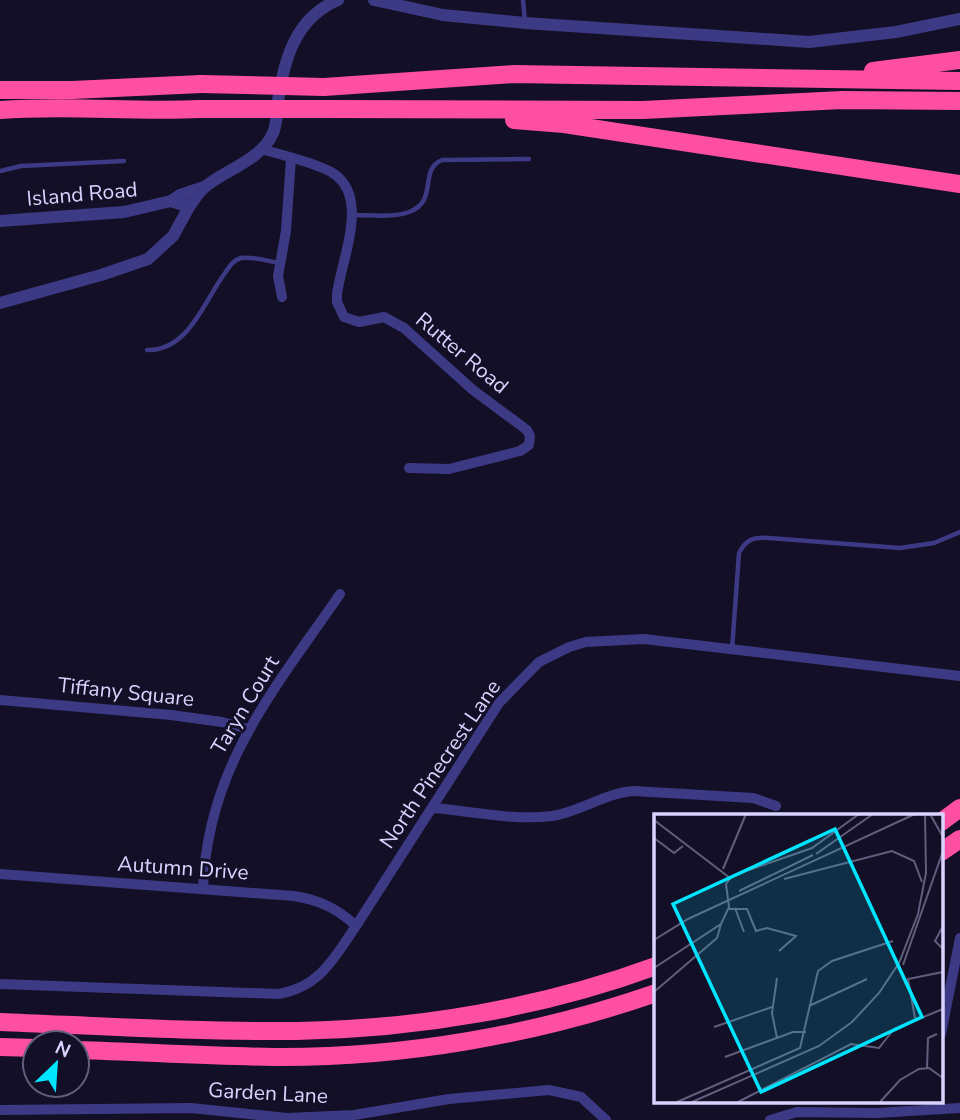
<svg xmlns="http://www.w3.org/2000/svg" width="960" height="1120" font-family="'Nunito Sans',sans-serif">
<rect width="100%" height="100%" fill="#130f26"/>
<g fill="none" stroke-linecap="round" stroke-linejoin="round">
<path stroke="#3d3a85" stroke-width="4.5" d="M523,0l2,22
M0,171l21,-5 103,-5
M353,215c17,0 40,3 56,-3 30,-11 9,-42 33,-52l87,-1
M147,350c42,1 57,-49 78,-77 4,-6 8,-13 16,-15 11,-2 26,3 38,5
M732,649l7,-96c7,-14 15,-16 30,-15l131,10 34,-5 26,-11"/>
<path stroke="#3d3a85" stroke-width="10" d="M261,149c21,6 43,11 64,20 49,20 17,87 12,125v8l7,15 15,5 25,-5 20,11 69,62 54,40 3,6 -1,9 -9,6 -71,18 -40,-1
M282,297l-4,-21 8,-45 5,-73
M0,700l171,15 51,7 26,7
M433,808c39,3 80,13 119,8 28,-4 52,-23 82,-25l119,7 23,8
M0,874l294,22c25,4 43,12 62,30
M203,889c4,-122 71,-199 137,-295
M0,984l279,10c42,-8 55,-36 77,-68l143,-223 40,-41 30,-15 17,-5 58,-3 316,37
M941,1034l19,-96
M0,1110l191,-2 96,10 67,-3 95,-16 100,-9 32,7 25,23
M770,1120l27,-8 79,1 84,-5"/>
<path stroke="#3d3a85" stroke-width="12" d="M374,0l69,15 82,8 284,19 87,-10 64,-13
M171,201l9,-6 24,-8
M0,221l124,-9 47,-11 18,6c5,-7 10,-16 17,-21 20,-16 56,-27 67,-53 4,-9 4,-22 5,-32 6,-41 17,-83 60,-101
M0,303l101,-28 47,-16 25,-23 16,-29"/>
<path stroke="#ff4fa3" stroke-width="18" d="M873,71l87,-11
M324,87l190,-13 446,7
M0,90h72l129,-6
M321,109l322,1 199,-10 118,1
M0,110c66,-5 133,2 200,-1
M514,120l50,4 396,60
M941,822l19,-14
M941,852l19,-13
M0,1022c99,4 198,10 297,9 120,-2 245,-23 359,-65
M0,1047l35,1
M77,1050c66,2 131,6 197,7 128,1 261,-22 382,-64"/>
<path stroke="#ff4fa3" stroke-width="18" d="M201,84l123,3
M200,109h121"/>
</g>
<g text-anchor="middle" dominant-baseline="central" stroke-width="6" stroke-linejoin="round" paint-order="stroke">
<g font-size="21" fill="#d9d4ff" stroke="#130f26">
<text transform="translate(82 194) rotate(-5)">Island Road</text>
<text transform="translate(462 353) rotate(40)">Rutter Road</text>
<text transform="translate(126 692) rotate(6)">Tiffany Square</text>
<text transform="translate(245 705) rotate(-59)">Taryn Court</text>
<text transform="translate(440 764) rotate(-56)">North Pinecrest Lane</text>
<text transform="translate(183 868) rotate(4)">Autumn Drive</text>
<text transform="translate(268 1093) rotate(3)">Garden Lane</text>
</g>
</g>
<g transform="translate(654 814)">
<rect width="289" height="289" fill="#130f26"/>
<path fill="none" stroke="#625e7d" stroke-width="2" d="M276,0l13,23M0,6l76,58M0,24l20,15 9,-7M162,40l57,-40M69,55l23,-55M130,65l108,-28 22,10 8,21M85,77l74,-36M81,94l9,24M75,95h18l9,22 11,-3 29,8 -17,15M289,112l-8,15 8,8M0,126l34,-21 227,-105M249,151l40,-114M0,154l67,-44 8,-17 -3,-23 6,-8 80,-28 47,-34M123,164l-5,35 5,25M0,178l63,-54 4,-14M155,192l58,-27M261,204l-7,-39 35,-7M60,213l58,-20M71,243l68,-25h13M273,254l1,-30 9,-4M23,288l123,-54 18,-77 14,-10 61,-20M38,288l127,-56 33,-24 27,-29 20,-30 19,-49 8,-41 -1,-59M84,288l113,-58 28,4 15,-19 49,-20M226,288l20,-22 19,-11 10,-1 14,10"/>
<path fill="#00e5ff" fill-opacity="0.15" stroke="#00e5ff" stroke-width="3.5" d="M181,15l87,188 -161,75 -88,-188z"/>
<rect width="289" height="289" fill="none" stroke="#d9d4ff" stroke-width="3.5"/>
</g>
<g transform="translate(56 1064) rotate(25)"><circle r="33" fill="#130f26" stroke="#625e7d" stroke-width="2"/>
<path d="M0-5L12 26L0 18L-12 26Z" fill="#00e5ff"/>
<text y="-10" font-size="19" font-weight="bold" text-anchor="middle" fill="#d9d4ff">N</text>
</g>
</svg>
